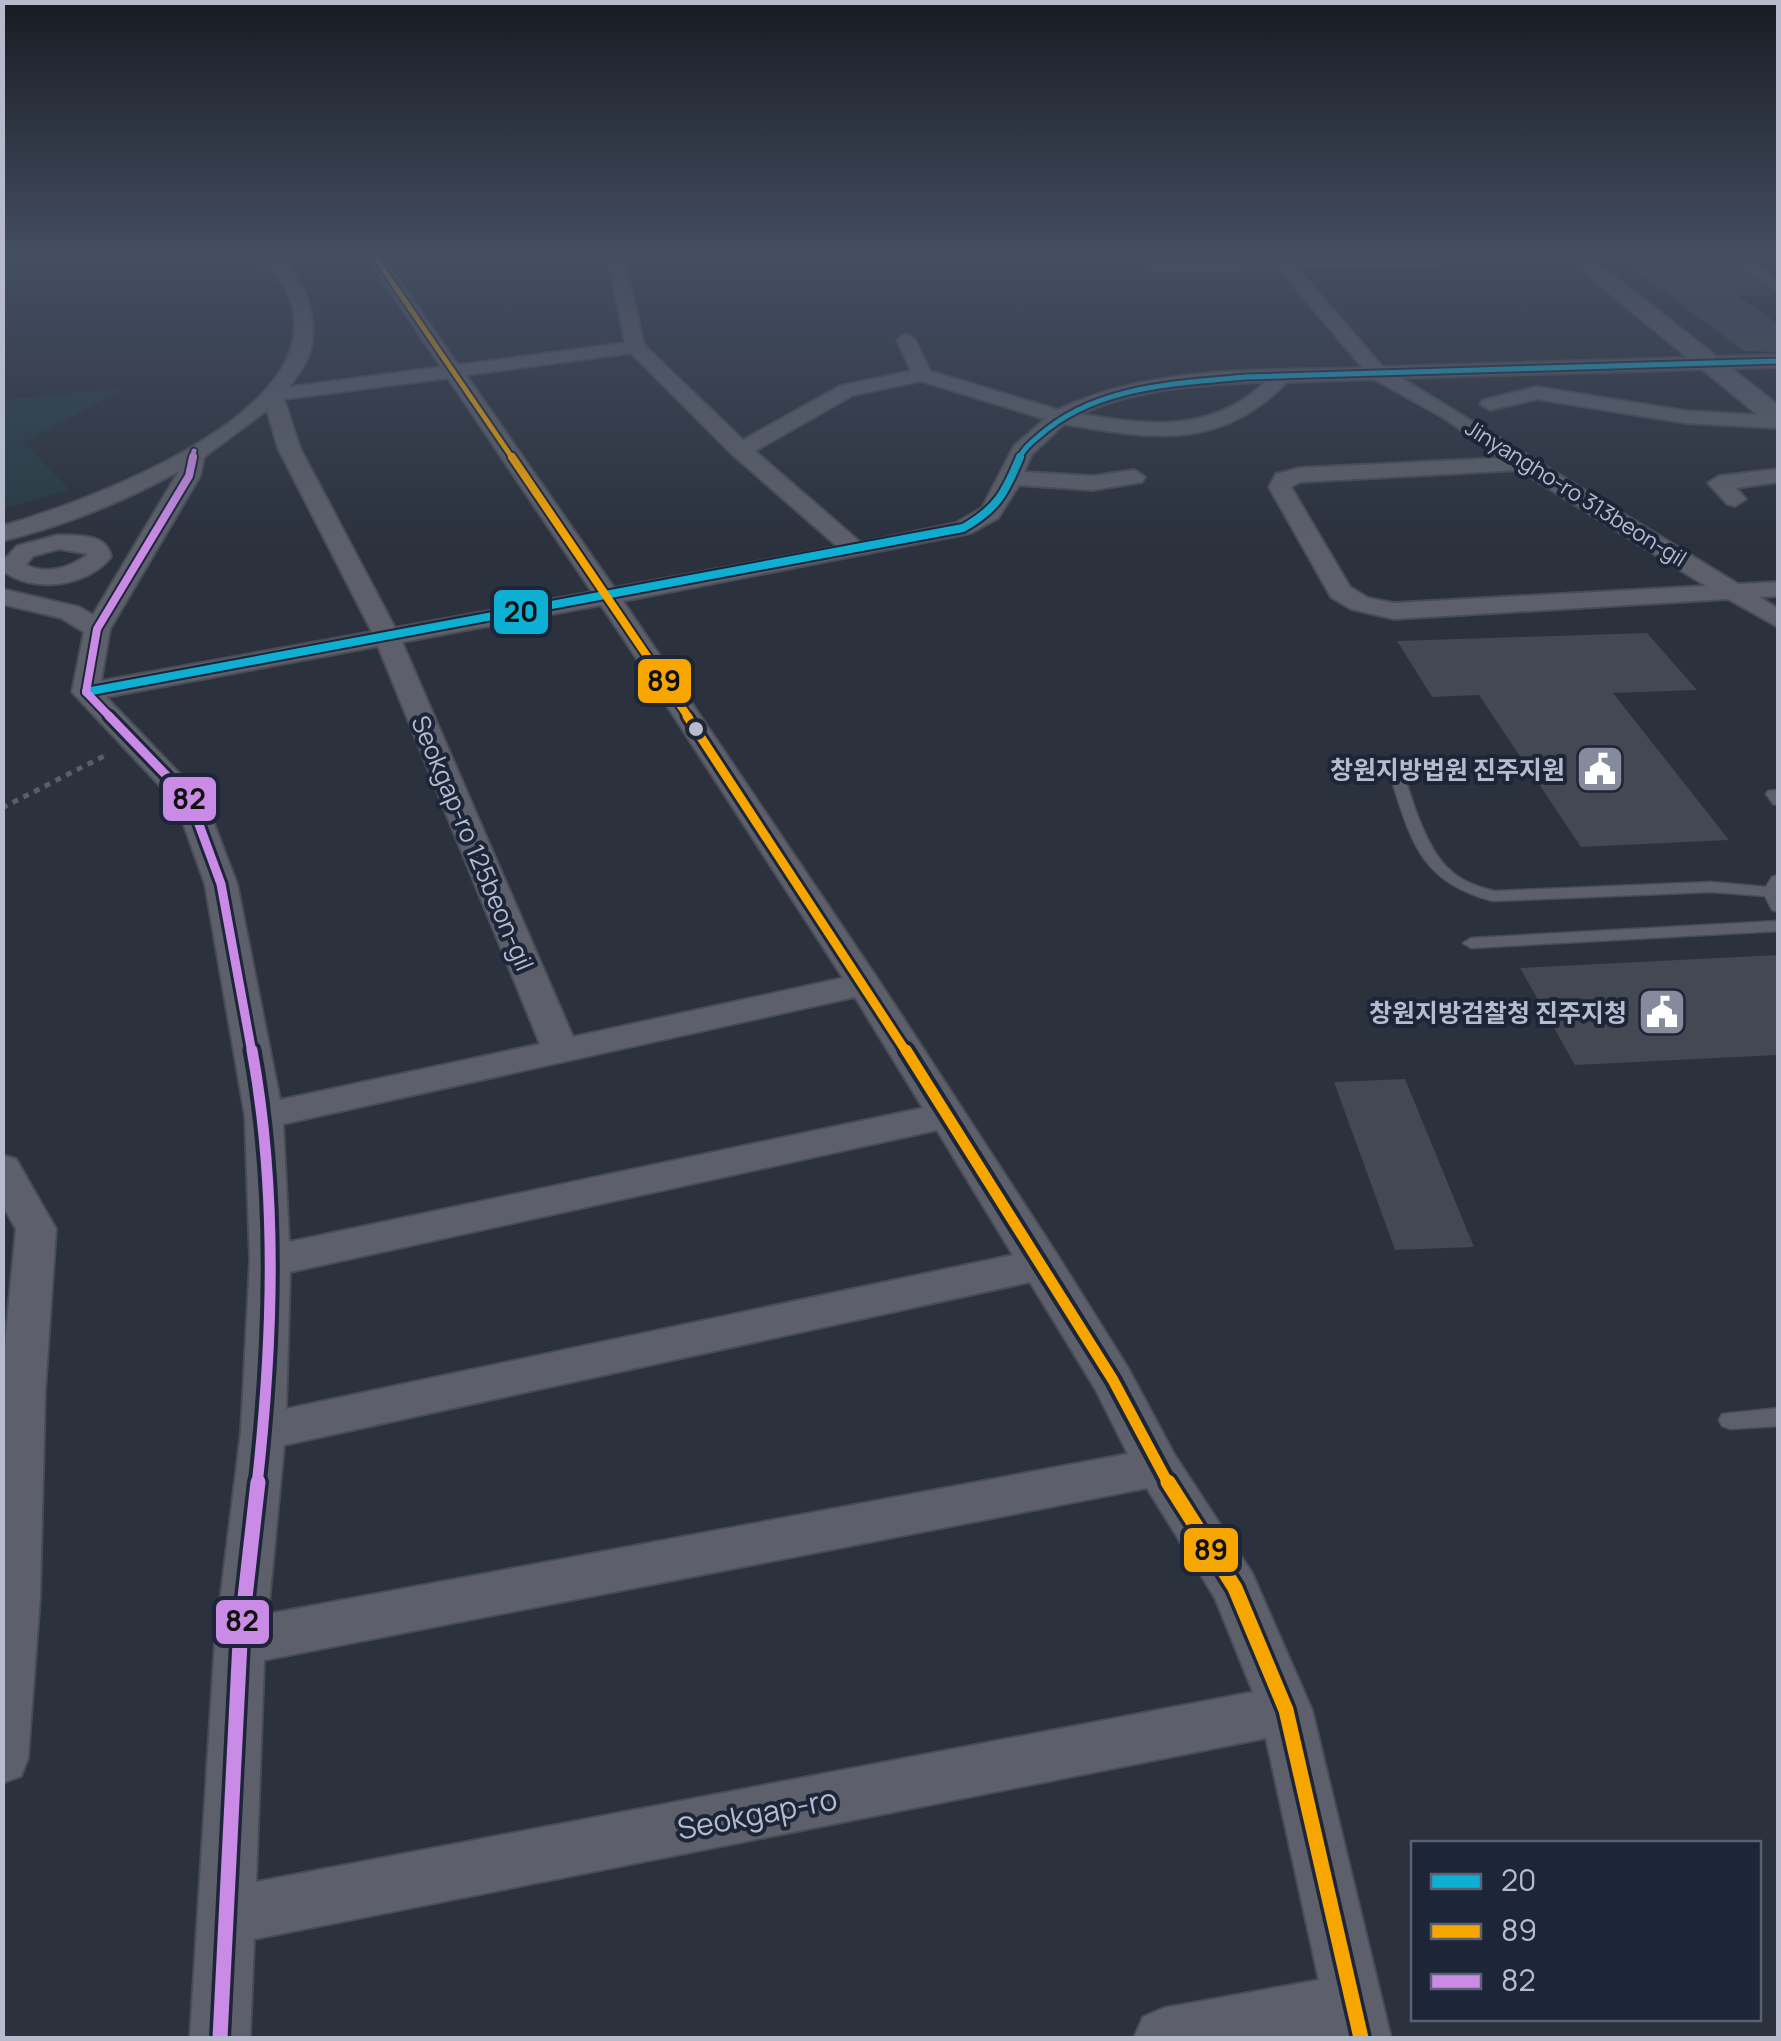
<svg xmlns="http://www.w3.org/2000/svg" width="1781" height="2041" font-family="Manrope,'Noto Sans KR',sans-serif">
<rect width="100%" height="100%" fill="#2b313d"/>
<path fill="#273c44" d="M123,389l-99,54 46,47 -67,19v-109z"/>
<path fill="#434852" d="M1723,258l53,37 -38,1 40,28v28l-34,-1 -122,-90z
M1647,633l50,57 -84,3 116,147 -148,7 -102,-152 -47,2 -35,-56z
M1778,955v100l-203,10 -55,-97z
M1405,1079l69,168 -79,3 -61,-168z"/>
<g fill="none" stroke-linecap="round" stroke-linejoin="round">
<g stroke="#484c56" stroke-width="3">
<path id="service" d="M1394,760l7,4c9,31 25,87 50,107 12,11 28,16 43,20l217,-9 55,5 6,-10 6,-2v37l-6,-2 -7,-14 -54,-4 -218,9c-73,-19 -82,-60 -103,-126l-3,-11z
M1778,790v15l-5,-1 -7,-10 2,-3z
M1778,921v10l-307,17 -8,-5 8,-5z
M1778,1408v18l-48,3 -8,-3 -3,-6 3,-6z"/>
</g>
<g stroke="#484c56" stroke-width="4">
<path id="minor" d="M252,257c8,0 17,-1 24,2 32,15 45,70 31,101 -4,9 -12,18 -18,27l152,-20 -74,-110h16l75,108 167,-22 -17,-86h16l20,88 99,95 97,-54 71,-15 -14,-31 9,-6 9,6 15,31 128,39c93,-45 205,-39 305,-42l-84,-99 -132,2 -2,-4 8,-5 117,-5h255l-8,5 -220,6 86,99 395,-12v12l-377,11 337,206 40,-2v14l-18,1 18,12v18l-50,-28 -334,20 -43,-10 -20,-12 -62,-110 7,-13 23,-6 202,-10 -57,-40 -70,-39 -87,3c-68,69 -134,57 -223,42l-32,30 -8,18 69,4 41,-6 11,7 -3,5 -49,8 -74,-5 -21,33 -27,15 -348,68 258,383 175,269 72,115 46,86 78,119 60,137 79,328h-257l9,-21 21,-9 155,-28 -53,-242 -1012,201 -4,99h-60l25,-396 26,-210 9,-171 -5,-145 -40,-232 -29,-81 -104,-111 12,-60 -23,-14 -59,-14v-15l77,18 14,8 86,-144c-54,30 -116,55 -177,70v-15c81,-23 347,-118 283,-238 -8,-15 -22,-20 -33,-31zM631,353l102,102 105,92 -224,41 -148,-213zM448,378l144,214 -197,36 -95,-180 -16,-49zM921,381l124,38 -31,27 -32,62 -26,15 -95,20 -106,-92 98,-56zM1265,382c-52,51 -117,44 -184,32 54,-26 124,-30 184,-32zM267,410l11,38 94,184 -271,49 9,-52 90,-153 4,-19zM1519,470l187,116 -312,17 -26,-5 -18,-11 -59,-100 9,-5zM601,605l30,45 212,328 -270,59 -171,-395zM378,646l162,398 -260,56 -43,-216 -32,-84 -99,-103zM855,997l68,111 -634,134 -6,-118zM937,1130l76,125 -727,154 4,-137zM1030,1282l66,108 32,64 -860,160 16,-169zM1147,1488l68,110 38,94 -997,190 8,-222z
M1726,257h19l33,23v12z
M1537,387l149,24 92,5v12l-92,-5 -149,-24 -47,11 -10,-6 3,-4z
M1778,469v13l-42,6 10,11 -11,7 -8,-2 -19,-21 11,-7z
M58,535c20,1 49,-2 53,22 -24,30 -79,37 -109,13v-8l15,-16zM59,549l29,5c-18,14 -41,21 -62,11l7,-9z
M2,1155l14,4 40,70 -11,162 -5,205 -12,162 -7,18 -19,7v-408l14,-146 -14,-25z"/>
</g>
<g stroke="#484c56" stroke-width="4">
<path id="tertiary" d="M1565,257h25l188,148v21l-9,-2z"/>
</g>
<path stroke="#5a5e67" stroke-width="5" stroke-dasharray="6 6" stroke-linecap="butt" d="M2,808l102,-52"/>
<use href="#service" fill="#5d606a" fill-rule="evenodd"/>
<use href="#minor" fill="#5d606a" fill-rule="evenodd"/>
<use href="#tertiary" fill="#5d606a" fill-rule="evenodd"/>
<g stroke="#1d2539" stroke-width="9">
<path id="bus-1-far1" d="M1019,459c4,-10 12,-16 20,-23 56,-50 134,-52 206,-59l533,-16"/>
</g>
<g stroke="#1d2539" stroke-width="12">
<path id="bus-1" d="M86,692l877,-164c34,-19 42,-35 57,-71"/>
</g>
<g stroke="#1d2539" stroke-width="9">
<path id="bus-2-far4" d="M375,257l138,202"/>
</g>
<g stroke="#1d2539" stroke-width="12">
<path id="bus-2-far3" d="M512,457l177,261"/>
</g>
<g stroke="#1d2539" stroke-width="15">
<path id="bus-2-far2" d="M687,716l220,337"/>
</g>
<g stroke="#1d2539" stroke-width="19">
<path id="bus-2-far1" d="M906,1050l207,330 56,105"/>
</g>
<g stroke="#1d2539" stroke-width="22">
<path id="bus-2" d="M1168,1482l67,106 51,122 75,328"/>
</g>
<g stroke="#1d2539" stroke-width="9">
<path id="bus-3-far4" d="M192,459l2,-8"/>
</g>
<g stroke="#1d2539" stroke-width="12">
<path id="bus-3-far3" d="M111,718l-25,-26 11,-63 92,-153 4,-19"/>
</g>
<g stroke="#1d2539" stroke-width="15">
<path id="bus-3-far2" d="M109,716l81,84 31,84 31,169"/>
</g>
<g stroke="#1d2539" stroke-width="19">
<path id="bus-3-far1" d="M252,1050c26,142 21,292 5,435"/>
</g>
<g stroke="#1d2539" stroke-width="22">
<path id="bus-3" d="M220,2038l20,-396 18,-160"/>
</g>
<use href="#bus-1-far1" stroke="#0dafd3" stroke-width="5"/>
<use href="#bus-1" stroke="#0dafd3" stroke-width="8"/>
<use href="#bus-2-far4" stroke="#f7a600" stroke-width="5"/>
<use href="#bus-2-far3" stroke="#f7a600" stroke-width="8"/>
<use href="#bus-2-far2" stroke="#f7a600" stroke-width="9"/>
<use href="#bus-2-far1" stroke="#f7a600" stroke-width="11"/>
<use href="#bus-2" stroke="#f7a600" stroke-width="15"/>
<use href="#bus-3-far4" stroke="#ca8be6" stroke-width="5"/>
<use href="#bus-3-far3" stroke="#ca8be6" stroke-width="8"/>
<use href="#bus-3-far2" stroke="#ca8be6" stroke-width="9"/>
<use href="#bus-3-far1" stroke="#ca8be6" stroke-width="11"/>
<use href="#bus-3" stroke="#ca8be6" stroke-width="15"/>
</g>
<linearGradient id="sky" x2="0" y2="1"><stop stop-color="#181b22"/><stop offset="0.47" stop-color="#444e62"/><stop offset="1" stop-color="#444e62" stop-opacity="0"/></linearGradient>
<rect width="1781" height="543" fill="url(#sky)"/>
<defs>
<g id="civic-square" transform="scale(2.5)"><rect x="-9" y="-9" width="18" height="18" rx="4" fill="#858b9b" stroke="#1d2539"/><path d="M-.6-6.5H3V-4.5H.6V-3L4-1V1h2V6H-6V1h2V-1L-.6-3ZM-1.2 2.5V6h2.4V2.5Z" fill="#fff"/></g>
</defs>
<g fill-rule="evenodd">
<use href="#civic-square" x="1600" y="769"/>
<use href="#civic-square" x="1662" y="1012"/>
</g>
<circle fill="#b6bccd" stroke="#1d2539" stroke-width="4" cx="696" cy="729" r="9"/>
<g text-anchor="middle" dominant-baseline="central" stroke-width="8" stroke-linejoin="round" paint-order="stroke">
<g font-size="22" fill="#b6bccd" stroke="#1d2539">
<text transform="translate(1576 493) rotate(32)">Jinyangho-ro 313beon-gil</text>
</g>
<g font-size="25" font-weight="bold" fill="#b6bccd" stroke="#1d2539" text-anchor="end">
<text x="1565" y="769">창원지방법원 진주지원</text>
<text x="1627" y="1012">창원지방검찰청 진주지청</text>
</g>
<g font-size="25" fill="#b6bccd" stroke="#1d2539">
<text transform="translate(473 843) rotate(67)">Seokgap-ro 125beon-gil</text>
</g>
<g font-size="30" fill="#b6bccd" stroke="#1d2539">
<text transform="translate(757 1813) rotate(-11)">Seokgap-ro</text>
</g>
</g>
<g stroke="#1d2539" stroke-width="4">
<rect x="492" y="588" width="58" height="48" rx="10" fill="#0dafd3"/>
<rect x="636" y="657" width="57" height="48" rx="10" fill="#f7a600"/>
<rect x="161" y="775" width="57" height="48" rx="10" fill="#ca8be6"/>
<rect x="1182" y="1526" width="58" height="48" rx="10" fill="#f7a600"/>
<rect x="214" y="1598" width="57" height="48" rx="10" fill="#ca8be6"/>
</g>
<g font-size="28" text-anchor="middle" font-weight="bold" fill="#111">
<text x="521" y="622">20</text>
<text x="664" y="691">89</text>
<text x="189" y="809">82</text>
<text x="1211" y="1560">89</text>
<text x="242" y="1631">82</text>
</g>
<rect width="1781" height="2041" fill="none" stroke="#b6bccd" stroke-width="10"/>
<rect x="1411" y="1841" width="350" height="180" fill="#1d2539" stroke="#5a6174" stroke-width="2.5"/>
<rect x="1431" y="1874" width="50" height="15" fill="#0dafd3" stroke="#5a6174" stroke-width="2.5"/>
<text x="1501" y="1891" font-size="30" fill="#b6bccd">20</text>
<rect x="1431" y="1924" width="50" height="15" fill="#f7a600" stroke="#5a6174" stroke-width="2.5"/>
<text x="1501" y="1941" font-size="30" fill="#b6bccd">89</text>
<rect x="1431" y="1974" width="50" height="15" fill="#ca8be6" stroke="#5a6174" stroke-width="2.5"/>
<text x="1501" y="1991" font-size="30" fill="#b6bccd">82</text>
</svg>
